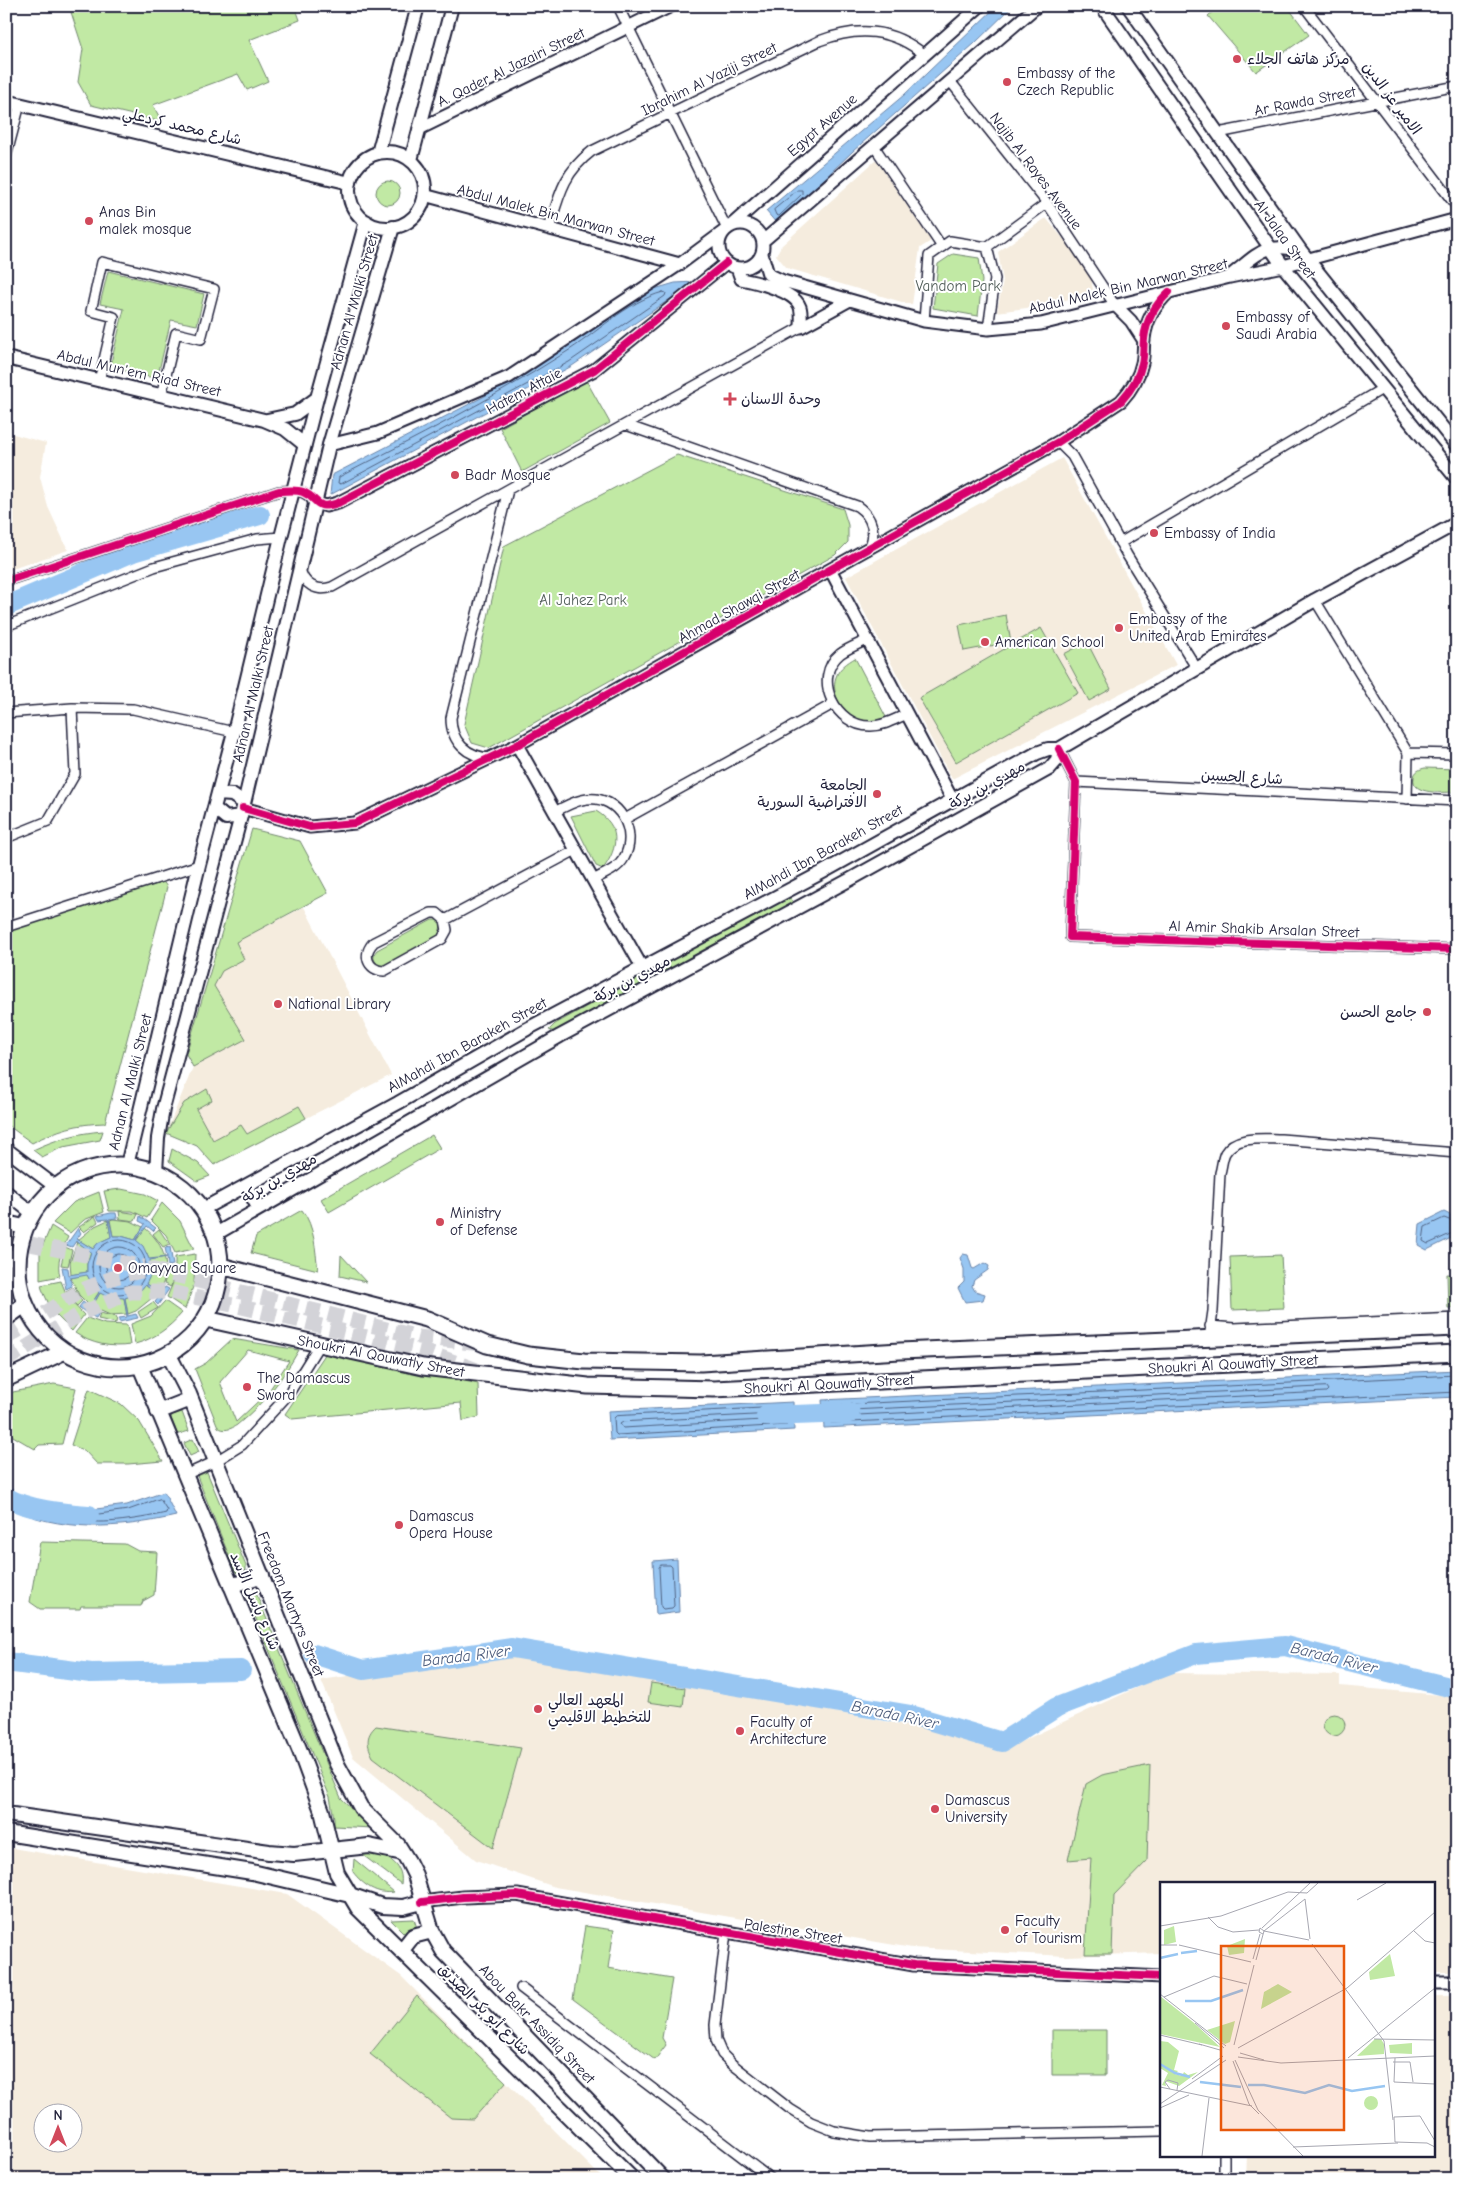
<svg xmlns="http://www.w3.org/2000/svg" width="1463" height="2185" font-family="'Comic Neue','Playpen Sans Arabic',sans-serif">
<rect width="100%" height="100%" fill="#fff"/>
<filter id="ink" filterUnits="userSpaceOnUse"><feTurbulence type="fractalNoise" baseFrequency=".02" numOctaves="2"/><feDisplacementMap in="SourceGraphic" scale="10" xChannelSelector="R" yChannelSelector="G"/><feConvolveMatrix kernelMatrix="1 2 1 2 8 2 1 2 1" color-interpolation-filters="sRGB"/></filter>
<g filter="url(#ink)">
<path fill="#f5ecde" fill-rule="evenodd" d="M876,160l55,81 -11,7 -8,57 -125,-37 -11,-13 5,-9z
M1046,218l44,53 3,19 -38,14 -58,8 6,-31 -5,-29z
M6,432l40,11 -6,34 8,30 20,43 -62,21z
M1062,458l114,207 -224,114 -106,-202z
M304,907l87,168 -177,90 -17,-19 -31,-13 27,-66 -7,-13 31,-103z
M509,1652l505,93 154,-72 172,2v11l100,9 17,4v273h-23v-88h-272v69l-96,3 -154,-8 -357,-61 -79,-27 -123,-103 -32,-77z
M6,1847l281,47 114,82 202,203h-597zM42,2112h30v30h-30z
M1434,1996h23v183h-211l1,-23h187z"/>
<path fill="#c1e9a4" stroke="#728670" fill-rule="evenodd" d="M69,6h226l5,14 -51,20 19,41 -21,9 -9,-16 -85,31 9,17 -71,-17 -13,-23 5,-33z
M1219,6h68l22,29 -53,37 -48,-56z
M376 193a12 12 0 1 1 24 0a12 12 0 1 1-24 0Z
M953,254l26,4 3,23 -4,35 -45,-8 5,-44z
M108,271l96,23 -7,31 -26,-5 -14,59 -47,-12 14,-58 -24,-5z
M586,380l24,43 -88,49 -22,-44z
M677,455l166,54 5,16v17l-13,13 -346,193 -17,-5 -8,-19 40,-178z
M1006,615l5,27 -47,9 -5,-26z
M1041,628l37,65 -122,69 -37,-64z
M1087,642l24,47 -22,12 -25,-47z
M855,658l32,61c-7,2 -20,5 -27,2 -17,-6 -30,-27 -24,-44 3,-9 12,-15 19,-19z
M1425,768l32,1v23c-11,0 -47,4 -43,-15 1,-6 6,-8 11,-9z
M596,811c25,15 23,36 7,58l-7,-3 -25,-50z
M252,829l48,12 28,52 -92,49 8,17 -22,12 -8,15 32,53 -53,28 -7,-13z
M160,877l7,10 -62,236c-29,1 -47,6 -73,20l-26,-19v-194z
M789,894l4,9 -235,130 -9,-3 6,-6z
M432,920h6l3,5 -2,10 -47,28 -12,5c-6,-8 -9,-11 -3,-18z
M207,1089l5,11 -16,9 17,31 28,-15 6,9 52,-28 7,12 -92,47 -17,-19 -31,-13 18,-30z
M103,1131l-3,9 -37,7 -21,10 -9,-7c23,-11 45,-17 70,-19z
M432,1135l8,13 -111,64 -8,-13z
M172,1149l26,14 12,13 -13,5 -28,-20z
M121,1189l24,5 13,7 -11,17 -15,-7h-23l-5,-20z
M99,1192l5,20 -20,8 -14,13 -17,-10 21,-21z
M162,1203l18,18 14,28 -19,4 -9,-18 -15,-15z
M302,1210c13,16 13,40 16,60l-67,-17 5,-17z
M119,1211l19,3 -3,7 -15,-2z
M95,1216l3,6 -14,10 -5,-5z
M113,1219l18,2 12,6 -8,13 -14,-4h-8l-3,-16z
M108,1220l3,17 -13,6 -5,6 -15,-9 17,-14z
M51,1226l17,11c-6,12 -12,26 -8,39l-20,4v-28z
M145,1228c20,16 28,42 13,65l-12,-9c8,-17 4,-31 -10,-43z
M159,1229l10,15 -6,3 -10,-13z
M77,1242l14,9 -4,13v8l-16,3 -1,-13z
M65,1247l7,3 -4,16 -7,-1z
M195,1254l-1,30 -9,25 -18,-12 8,-19v-21z
M341,1255l25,27 -26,-6z
M1281,1255l3,53 -52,2 -2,-53z
M168,1268h7l-4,19 -7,-3z
M87,1274l5,10 7,8 -9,14 -11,-11 -8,-17z
M1447,1274l10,1v33h-9z
M61,1281l7,17 16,17 -12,16 -20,-20 -10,-22 -1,-4z
M145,1285l12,9 -21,17 -8,3 -3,-16 13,-5z
M73,1287l9,14 -5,5 -6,-6 -5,-9z
M100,1293l24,5 3,16 -17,1 -18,-8z
M165,1301l17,12c-13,15 -28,26 -47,31l-4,-20 20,-8z
M153,1302l5,6 -17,10 -3,-6z
M100,1313l17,4 -1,6 -18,-4z
M87,1318l18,6 22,1 3,20c-18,3 -39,-1 -55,-12z
M232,1339l67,11c-18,31 -34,52 -62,75 -6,4 -13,7 -19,2l-23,-58 11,-6zM248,1350l41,11 -21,31 -32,30 -16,-40z
M328,1350l150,34 1,33 -16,4 -2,-18 -169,16 -7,-5z
M54,1384l22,4 -14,56 -23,1 -4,4 -29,-17v-35l7,-5z
M89,1389l32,15 18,17 24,40 -35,3h-31l-12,-13 -14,-6z
M182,1412l7,19 -10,3 -2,-1 -6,-15 1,-3z
M193,1439l6,13 -9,4 -6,-13z
M207,1472l39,94v4l-8,4 -3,-3 -38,-95z
M40,1542l85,2 13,7 19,1 -3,43 -11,6 -2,5h-60l-1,3h-40l-10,-7z
M256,1593l85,205 31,30 -38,-2v-8l-4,-21 -83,-200z
M651,1683l34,5 -2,19 -35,-5z
M1323 1725a11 11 0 1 1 22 0a11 11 0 1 1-22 0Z
M376,1726l145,22 -28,100 -120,-91c-6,-12 -8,-21 3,-31z
M1150,1765l-3,96 -33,34 -2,59h-27l6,-96 -23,2 18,-76 16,-9z
M360,1853c19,-1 45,7 41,31z
M354,1859l40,33c-17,3 -31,-7 -41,-20z
M414,1919l3,9 -11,7 -15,-15z
M585,1926l29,4 -6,38 64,11 -10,59 4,7 -11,15 -82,-61z
M417,1996l89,86 -33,37 -22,-1 -81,-64z
M1052,2030h54v45h-54z"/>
<path fill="#98c6f2" stroke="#6984a9" d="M997,6h16l-39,38 -122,108 -75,72 -11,-13 138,-116z
M695,282l-123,84 -242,129 2,-20 151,-78 79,-47 82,-58 31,-9z
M1444,1212l8,4 5,-3v22l-30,15 -9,-5 2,-21z
M111,1213h5l1,5 -8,1 4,17h8l14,4 10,-16 -6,-3 1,-5 16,12 -3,3 -6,-5 -11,14 7,6 6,13 18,-2 -2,-9 5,-1 3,18 -5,1 -1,-9 -17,3v16l-4,8 15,10 4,-7 4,2 -11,16 -3,-3 5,-6 -15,-11 -7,8 -13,5 3,18 8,-2 2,4 -19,4v-4l8,-1 -3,-19 -16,-1 -8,-4 -9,15 8,5 -3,5 -9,-4 -8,-7 4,-5 6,5 10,-14 -7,-9 -5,-9 -17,3 2,8 -6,3 -4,-22 6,1 1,7 18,-3v-8l4,-12 -15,-11 -4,6 -6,-2 12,-17 3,5 -4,6 16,10 5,-6 13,-6 -3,-18 -9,1 -2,-4z
M963,1254l5,1 4,13 2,1 10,-6 5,3 -1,4 -14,10 -2,6 3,5 10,3 -2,6 -18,2 -7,-14 6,-6v-13l-4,-11z
M1457,1370v27l-633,31 -2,-28z
M793,1402l1,28 -184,10 -2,-29z
M164,1492l12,24c-57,13 -117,17 -170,-10v-9l8,5 51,11 62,-8z
M677,1559l2,53 -23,3 -3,-54z"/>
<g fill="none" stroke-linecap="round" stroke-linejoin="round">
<path stroke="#516484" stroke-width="1" d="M798,190h4v4l-23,22 -3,-1 -2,-5z
M663,292l3,1 -1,3 -96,66 -228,122 -3,-1 1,-6c76,-39 152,-77 224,-123 33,-20 63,-52 100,-62z
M1457,1219l-5,2 -8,-3 -19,9 -2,14 5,3 29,-13
M92 1267a27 27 0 1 1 54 0a27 27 0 1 1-54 0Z
M99 1267a20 20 0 1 1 40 0a20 20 0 1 1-40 0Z
M106 1267a13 13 0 1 1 26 0a13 13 0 1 1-26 0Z
M1457,1375l-627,30 -2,3v13l3,2 626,-31
M1326,1387l2,3 -2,2 -489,24 -3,-2 3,-3z
M786,1407l2,2 1,14 -2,2 -170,10 -2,-2 -1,-15 2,-2z
M780,1414l2,3 -2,2 -157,9 -3,-4 3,-2z
M160,1499l7,11 -1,3c-17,4 -70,14 -84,6l2,-3 44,-6z
M661,1565h9l2,2 2,39 -2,2 -9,1 -2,-2 -2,-39z"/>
<path stroke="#98c6f2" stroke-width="20" d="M6,606l127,-54 127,-37
M766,1416l84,-3
M6,1497c21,13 59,16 83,18
M314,1654l49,16 149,-22 399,67 91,27 55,-35 139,-53 89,-8 172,43
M6,1662l85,11 150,-3"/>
<path stroke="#d3d3d8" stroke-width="15" stroke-dasharray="15 8" stroke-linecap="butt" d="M6,1239l138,28
M6,1338l76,-48 33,-13 36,-8 267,68 63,7
M6,1360l74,-46 50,-22h40l72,15 179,43 56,20"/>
<g stroke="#22223b" stroke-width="12">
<path id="minor" d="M618,6l109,223
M1304,6l153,201
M950,81l97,122 67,101
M1218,133l239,-47
M874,146l68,101
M6,157l14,-53
M549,229c10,-33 14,-56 43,-78l227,-110c39,-15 73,-13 106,14
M987,247l60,-44
M924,321l5,-65 21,-15 37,6 8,32 -7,50
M99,381l15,-64 -23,-6 11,-49 112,27 -13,50 -25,-6 -15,63
M626,425l231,81c16,11 20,28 11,44
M1058,442l14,14 55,99 70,114
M1120,543l262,-154
M300,568c3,17 17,24 32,19l469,-260
M6,581l273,-90c14,-1 26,-2 35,11
M1315,600l93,153 -1,46
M6,626l148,-59 103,-28 24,-2
M867,640c-8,4 -19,8 -27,14 -29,24 -4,73 31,72 13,0 24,-7 36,-12
M6,713l66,-5 61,1 101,23
M1059,749l17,33 -6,155 387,12
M1408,753l49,1
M491,758c-24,-1 -40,-16 -40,-40l57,-228
M1076,782l381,19
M554,812c11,-5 21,-12 33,-13 32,-4 52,33 37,59 -6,11 -20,16 -31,22
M625,819l208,-115
M6,838l42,-17 27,-47 -3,-66
M431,913h6l8,7 2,10 -5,9 -58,32c-17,-1 -22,-17 -10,-29z
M445,920l131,-70
M6,927l193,-62
M1210,1326l24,2 223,-10
M1209,1339l4,-28 7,-138c2,-6 2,-14 5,-20 10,-18 39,-14 56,-14l176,14
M185,1475l31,-14 26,-16 46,-50 31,-50
M726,1933l-11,92 1,15 6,14 10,10 58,45 21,13 23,9 36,6 292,-6
M521,1988l250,191
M1224,2179v-23"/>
</g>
<g stroke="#22223b" stroke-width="15">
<path id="tertiary" d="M419,129l252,-123
M424,195l256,69
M719 246a22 22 0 1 1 44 0a22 22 0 1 1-44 0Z
M763,241l274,-235
M762,254l6,20 15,7 141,40 64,8 53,-5 189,-47 53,-11 174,-47
M737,268l4,11c15,3 54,12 59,28 2,6 1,14 1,20l49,-27
M1231,275c27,-21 34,-34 70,-24
M1114,304l17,17 13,20
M329,445l49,-12 131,-56 171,-113 47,-35 253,-223
M314,502l12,4 12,-3 256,-133 132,-107
M831,571l121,228
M517,745l126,224
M243,808l67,19 45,-4 162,-78 541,-303 63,-41c10,-11 18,-23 21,-38 2,-8 1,-16 2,-24 2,-19 11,-34 25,-47
M422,1902l41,-5 54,-2 397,70 248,12
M1434,1982h23"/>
</g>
<g stroke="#22223b" stroke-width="16">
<path id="secondary" d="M1102,6l181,260 174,213
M1128,6l173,245 156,195
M6,101l344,82
M349 190a38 38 0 1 1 76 0a38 38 0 1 1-76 0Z
M378,153l40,-147
M411,160l41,-154
M6,358l258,62 21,9 20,16
M267,420l28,-6 22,-16
M218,794l14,1 12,8
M214,808l12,10 15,-2
M6,1149l50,38
M127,1165l72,-300 35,-133 47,-195 36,-139 49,-177
M156,1172l2,-34 5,-29 78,-293 88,-371 64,-218
M246,1186l13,23
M6,1192l26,21
M203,1209l195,-106 129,-74 296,-157 214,-119 11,-4h11l256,-149 142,-77
M214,1235l346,-199 291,-157 198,-110 8,-9 2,-11"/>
</g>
<g stroke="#22223b" stroke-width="18">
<path id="primary" d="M6,1223l18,4
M6,1256l11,3
M169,1355l20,39 148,370 24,44 37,37 10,16 7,14 17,56 11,20 220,228
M140,1366l160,385 22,60 15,62 21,35 274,271
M158,1412l33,-13
M231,1586l31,-11
M6,1814l263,38 25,2 75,-8 34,7
M6,1833l246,39 98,23 32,11 21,1 19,-5
M402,1950l11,-14 19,-5"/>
</g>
<g stroke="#22223b" stroke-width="19">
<path id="trunk" d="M18 1266a101 101 0 1 1 202 0a101 101 0 1 1-202 0Z
M221,1266l206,53 60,26 41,10 56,6 117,2 199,-12 557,-23
M6,1318l18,-13
M206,1319l217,48 165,19 126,3 743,-36
M6,1379l57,-27"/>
</g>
<use href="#minor" stroke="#fff" stroke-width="9"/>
<use href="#tertiary" stroke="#fff" stroke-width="11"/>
<use href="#secondary" stroke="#fff" stroke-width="12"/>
<use href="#primary" stroke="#fff" stroke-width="14"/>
<use href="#trunk" stroke="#fff" stroke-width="15"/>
<g stroke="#fff" stroke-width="11">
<path id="cycleway" d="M6,581l273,-90c8,0 16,-2 24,1 17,7 11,19 35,11l256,-133 132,-107
M1059,749l17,33 -6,155 387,12
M243,808l67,19 45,-4 162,-78 541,-303 63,-41c10,-11 18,-23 21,-38 2,-8 1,-16 2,-24 2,-19 11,-34 25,-47
M422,1902l41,-5 54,-2 397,70 248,12"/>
</g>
<use href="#cycleway" stroke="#d6006c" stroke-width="8"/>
</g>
</g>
<g fill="#d1495b" stroke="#fff" stroke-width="2">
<circle cx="1237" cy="59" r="5"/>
<circle cx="1007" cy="82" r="5"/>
<circle cx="89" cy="221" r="5"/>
<circle cx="1226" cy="326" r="5"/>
<path d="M727.5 391.5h5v5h5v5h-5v5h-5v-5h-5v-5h5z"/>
<circle cx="455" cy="475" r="5"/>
<circle cx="1154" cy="533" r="5"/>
<circle cx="1119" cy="628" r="5"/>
<circle cx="985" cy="642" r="5"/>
<circle cx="877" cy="794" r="5"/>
<circle cx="278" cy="1004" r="5"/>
<circle cx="1427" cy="1012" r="5"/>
<circle cx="440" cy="1222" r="5"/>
<circle cx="118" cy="1268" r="5"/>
<circle cx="247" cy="1387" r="5"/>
<circle cx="399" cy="1525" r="5"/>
<circle cx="538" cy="1709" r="5"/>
<circle cx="740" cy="1731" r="5"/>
<circle cx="935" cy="1809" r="5"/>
<circle cx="1005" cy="1930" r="5"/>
</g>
<g text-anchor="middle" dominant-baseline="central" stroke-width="4" stroke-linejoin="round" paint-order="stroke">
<g font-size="15" fill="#22223b" stroke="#fff" text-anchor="start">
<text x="1247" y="59">مركز هاتف الجلاء</text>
<text x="1017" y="73">Embassy of the<tspan x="1017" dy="17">Czech Republic</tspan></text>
<text x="99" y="212">Anas Bin<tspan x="99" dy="17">malek mosque</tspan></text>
<text x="1236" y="317">Embassy of<tspan x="1236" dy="17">Saudi Arabia</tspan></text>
<text x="741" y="399">وحدة الاسنان</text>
<text x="465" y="475">Badr Mosque</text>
<text x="1164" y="533">Embassy of India</text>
<text x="1129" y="619">Embassy of the<tspan x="1129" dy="17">United Arab Emirates</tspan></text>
<text x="995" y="642">American School</text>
<text x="867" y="785" text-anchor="end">الجامعة<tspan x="867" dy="17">الافتراضية السورية</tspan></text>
<text x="288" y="1004">National Library</text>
<text x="1417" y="1012" text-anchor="end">جامع الحسن</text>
<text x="450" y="1213">Ministry<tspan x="450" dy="17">of Defense</tspan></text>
<text x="128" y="1268">Omayyad Square</text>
<text x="257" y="1378">The Damascus<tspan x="257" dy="17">Sword</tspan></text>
<text x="409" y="1516">Damascus<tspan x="409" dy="17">Opera House</tspan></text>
<text x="548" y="1700">المعهد العالي<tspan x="548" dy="17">للتخطيط الاقليمي</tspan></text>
<text x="750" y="1722">Faculty of<tspan x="750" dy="17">Architecture</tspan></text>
<text x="945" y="1800">Damascus<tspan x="945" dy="17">University</tspan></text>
<text x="1015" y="1921">Faculty<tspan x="1015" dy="17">of Tourism</tspan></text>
</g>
<g font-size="15" fill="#22223b" stroke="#fff">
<text transform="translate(511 67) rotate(-26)">A. Qader Al Jazairi Street</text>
<text transform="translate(709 79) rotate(-26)">Ibrahim Al Yaziji Street</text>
<text transform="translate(1392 98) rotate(53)">الامير عز الدين</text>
<text transform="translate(1305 101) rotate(-11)">Ar Rawda Street</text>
<text transform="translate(822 125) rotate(-41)">Egypt Avenue</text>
<text transform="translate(182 126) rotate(13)">شارع محمد كردعلي</text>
<text transform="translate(1036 171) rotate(53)">Najib Al Rayes Avenue</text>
<text transform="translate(556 215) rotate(15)">Abdul Malek Bin Marwan Street</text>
<text transform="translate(1285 239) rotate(54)">Al Jalaa Street</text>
<text transform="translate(1128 286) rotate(-13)">Abdul Malek Bin Marwan Street</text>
<text transform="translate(354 302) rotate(-74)">Adnan Al Malki Street</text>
<text transform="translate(139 373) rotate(13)">Abdul Mun'em Riad Street</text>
<text transform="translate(524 391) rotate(-28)">Hatem Attaie</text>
<text transform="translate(739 606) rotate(-29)">Ahmad Shawqi Street</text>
<text transform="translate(253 694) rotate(-77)">Adnan Al Malki Street</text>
<text transform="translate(1242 777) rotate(3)">شارع الحسين</text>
<text transform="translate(987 785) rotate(-29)">مهدي بن بركة</text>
<text transform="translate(823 852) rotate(-29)">AlMahdi Ibn Barakeh Street</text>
<text transform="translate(1264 929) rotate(2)">Al Amir Shakib Arsalan Street</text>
<text transform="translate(632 979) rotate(-28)">مهدي بن بركة</text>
<text transform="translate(467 1045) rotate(-29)">AlMahdi Ibn Barakeh Street</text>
<text transform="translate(130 1082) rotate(-76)">Adnan Al Malki Street</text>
<text transform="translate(279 1178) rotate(-30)">مهدي بن بركة</text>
<text transform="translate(381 1356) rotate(11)">Shoukri Al Qouwatly Street</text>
<text transform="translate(1233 1364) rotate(-3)">Shoukri Al Qouwatly Street</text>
<text transform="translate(829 1384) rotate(-3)">Shoukri Al Qouwatly Street</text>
<text transform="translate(255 1601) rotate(67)">شارع باسل الأسد</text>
<text transform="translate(291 1604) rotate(68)">Freedom Martyrs Street</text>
<text transform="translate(793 1931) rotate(9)">Palestine Street</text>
<text transform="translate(484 2009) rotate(45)">شارع أبو بكر الصدّيق</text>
<text transform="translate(537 2024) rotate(46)">Abou Bakr Assidiq Street</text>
</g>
<g font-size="15" fill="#525e5a" stroke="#fff">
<text x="958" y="286">Vandom Park</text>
<text x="583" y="600">Al Jahez Park</text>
</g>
<g font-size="16" font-style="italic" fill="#4b5b7b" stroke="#fff">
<text transform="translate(466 1656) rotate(-7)">Barada River</text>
<text transform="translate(1334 1658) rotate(14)">Barada River</text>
<text transform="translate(895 1715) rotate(12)">Barada River</text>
</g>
</g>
<g transform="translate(1160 1882)">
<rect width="275" height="275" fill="#fff"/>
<path d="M14,44l2,16 -12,3v-15zM85,57l-1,14 -15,2 -2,-9zM230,72l5,22 -25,4 -1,-8zM118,102l14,8 -31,17 3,-17zM0,114l33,26 27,25 -60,-13zM75,139l-5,21 -5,2 -18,-14zM215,157h6l3,5v10l-27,2zM0,159l8,1 11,9 -5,19 4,1 -3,3 7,2 2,-4 4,3 10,-3 -19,14 -14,-5 1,5 -4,-1 6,-12 -8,-5v-4l6,3 -6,-3zM252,161v11l-22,-1 -1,-8zM204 221a7 7 0 1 1 14 0a7 7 0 1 1-14 0Z" fill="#c1e9a4"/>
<path fill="none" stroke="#98c6f2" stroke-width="2.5" d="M21,71l16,-2M0,76l18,-4M25,119h26l32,-11M0,182l15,9 15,4M40,200l41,5M88,203h16l41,8 24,-8 23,6 33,-5"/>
<path fill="none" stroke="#a7a7b1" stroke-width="1" d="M197,18l29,-17M48,35l10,10 15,5 26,-2M0,44l61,-10 67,-24 19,1 11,-10M102,46l48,-45M104,49l41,-32 5,40M104,49l45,9M254,49l11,10 10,2M152,62l72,97 9,79M0,63h17M19,63l72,17M93,77l7,-25M96,78l8,-29 -4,-3 -1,4 4,2M0,112l66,52M4,115l50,-21 33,8M35,141l29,25M0,153l42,10M214,157l61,1M39,162l21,6M74,163l20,-80M78,166l109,-60 88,-76M80,171l24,7M78,175l43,6 154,-7M188,176l87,-70M235,176l-1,24 41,2M75,178l23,50 45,46M73,179l16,43 10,10M233,180h17l3,20M32,197l31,-23M0,205l92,19M10,207l-5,-7 3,-2 10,3 -1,7M0,222l66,-44M0,226l29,-13M275,259l-15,-25 -26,1 1,25 32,1 8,4M133,265l105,-4M42,274l7,-58"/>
<path fill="#e8590c" fill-opacity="0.15" stroke="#e8590c" stroke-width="2.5" d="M61,64h123v184h-123z"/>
<rect width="275" height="275" fill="none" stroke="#22223b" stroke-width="2.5"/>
</g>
<rect width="1463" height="2185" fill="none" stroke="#fff" stroke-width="25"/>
<rect x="12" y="12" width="1438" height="2160" fill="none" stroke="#22223b" stroke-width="2" filter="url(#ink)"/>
<g transform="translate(58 2128)"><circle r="24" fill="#ffffff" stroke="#a7a7b1"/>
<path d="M0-4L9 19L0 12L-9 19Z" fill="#d1495b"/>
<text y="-8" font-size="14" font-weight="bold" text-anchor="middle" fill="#22223b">N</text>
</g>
</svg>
